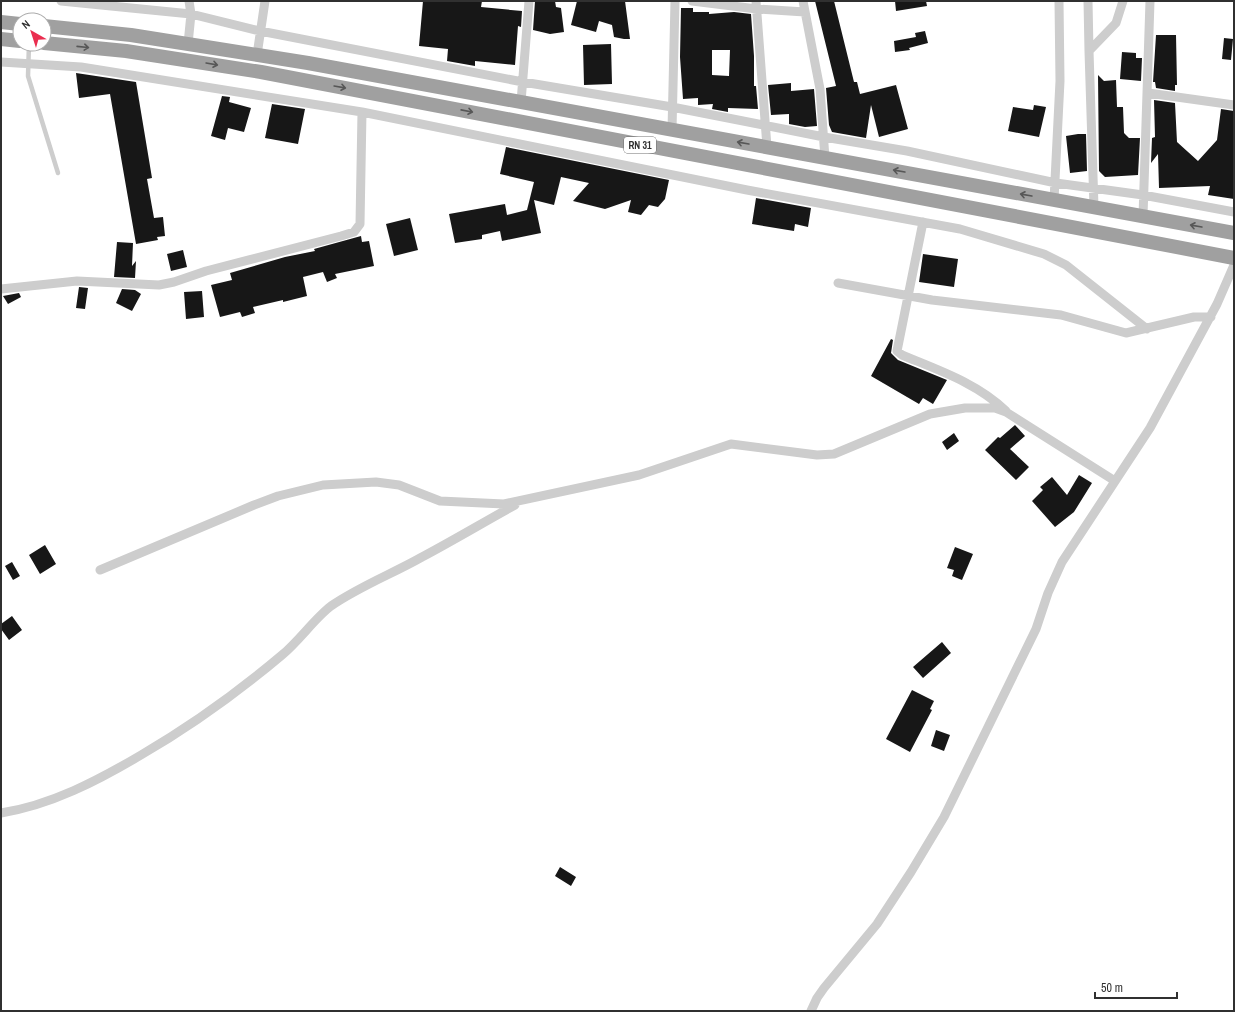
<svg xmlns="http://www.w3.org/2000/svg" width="1235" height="1012" font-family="'Archivo Narrow',sans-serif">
<rect width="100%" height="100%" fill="#fff"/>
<path fill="#171717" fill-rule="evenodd" d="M423,1h59l-1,6 41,4 -1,16 -3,-1 -3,39 -40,-4v5l-28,-5 1,-12 -29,-3z
M535,1h20l1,6 5,1 3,24 -14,2 -17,-4z
M577,1h48l5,38h-6l-10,-2 -2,-12 -13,-4 -3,11 -25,-7z
M815,1h19l20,81h3l3,12 36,-9 12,44 -29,8 -8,-32 -5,33 -34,-6 -3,-7 -3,-37 10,-2z
M895,1h31l1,5 -31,5z
M681,8h12v4h16v2l25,-2 17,2 3,42v30h2l2,23 -30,-1v4l-16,-3 1,-5 -15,1v-7l-15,1 -3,-42zM712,50h18l-1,26 -17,-1z
M925,31l3,12 -19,5 1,2 -15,2 -1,-11 22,-4 -1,-4z
M1156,35h20l1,50h-2v6l-19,-3 -1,-6h-2z
M1224,38l9,1 -2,21 -9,-1z
M611,44l1,40 -28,1 -1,-40z
M1122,52l14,1v5h6l-1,23 -21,-2z
M76,73l60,9 16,96 -5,1 7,39 9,-1 2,19 -8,1 1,3 -22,4 -26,-150 -31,4z
M1098,75l6,6 12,-1 1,27h6l1,26 5,5h11l-2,37 -33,2 -6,-6z
M791,83v8l23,-2 3,37 -12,1 -16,-3v-10l-18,1 -3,-30z
M222,96l8,1 -1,5 22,6 -7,24 -16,-4 -3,12 -14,-4z
M1154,100l21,3 2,39 21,19 19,-21 4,-31 13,2v88l-26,-4 2,-9 -51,2 -1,-34 -7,9 1,-25 3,-1z
M272,104l33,5 -7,35 -33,-6z
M1034,105l12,2 -7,30 -31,-6 5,-24 20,3z
M1078,134h8l1,37 -17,2 -4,-37z
M506,147l163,33 -4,19 -7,8 -9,-2 -8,10 -13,-3 3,-12 -26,9 -32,-8 16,-18 -28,-6 -7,28 -20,-5 7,33 -39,8 -2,-10 -18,4v4l-27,4 -6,-29 56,-10 2,11 20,-5 7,-28 -34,-8z
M756,198l55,10 -3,19 -13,-3 -1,7 -42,-7z
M410,218l8,32 -24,6 -8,-32z
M361,236l1,6 7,-1 5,25 -39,8 2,4 -10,4 -4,-10 -20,5 4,19 -24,6v-2l-30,7 2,6 -13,4 -2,-5 -20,5 -9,-32 21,-5 -2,-7 55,-16 30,-6 -1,-2z
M117,242l16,1 -1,23 4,-5 -1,17 -21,-1z
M183,250l4,17 -16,4 -4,-17z
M923,254l35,5 -4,28 -35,-5z
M79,287l9,1 -3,21 -9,-1z
M122,289l13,1 6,4 -9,17 -16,-8z
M202,291l2,26 -18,2 -2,-27z
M19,293l2,4 -13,7 -5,-8z
M891,339l2,1 -2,13 7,7 49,20 -14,24 -10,-6 -4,6 -48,-28z
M1015,425l10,11 -15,13 19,18 -13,13 -31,-30 13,-13 2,1z
M954,433l5,8 -12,9 -5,-8z
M1079,475l13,8 -18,29 -19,15 -23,-26 11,-11 -3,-3 12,-10 15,18z
M45,545l11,19 -16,10 -11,-19z
M955,547l18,7 -11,26 -10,-4 2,-6 -7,-2z
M12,562l8,14 -7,4 -8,-14z
M12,616l10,14 -13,10 -8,-11v-5z
M942,642l9,11 -28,25 -10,-11z
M912,690l22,11 -4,8 2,1 -22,42 -24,-13z
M936,730l14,5 -6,16 -13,-5z
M560,867l16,10 -5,9 -16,-10z"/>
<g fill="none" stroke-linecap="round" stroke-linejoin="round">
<path stroke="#cdcdcd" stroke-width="4.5" d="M29,44l-1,32 30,97"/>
<path stroke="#cdcdcd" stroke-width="9" d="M61,1l130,13 69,17 263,51 149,25 152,30 83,14 149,32 87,12 91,17
M692,1l65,8 48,3
M756,1l11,146
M803,1l17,88 5,69
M1088,1l1,50
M188,44l3,-30 -2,-13
M257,55l8,-54
M1,62l80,5 281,45 385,78 213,39 84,25 22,11 81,64
M1148,93l86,12
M521,102l8,-101
M672,130l3,-129
M1054,200l6,-119 -1,-80
M1094,207l-5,-156 27,-28 7,-22
M1143,216l7,-215
M923,222l-26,129 5,4c36,15 75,28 104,56
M838,283l94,17 129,15 65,18 68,-16h17
M1,289l76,-8 82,4 15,-3 32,-11 135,-35 13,-4 6,-8 2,-112
M100,570l154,-65 24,-9 45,-11 53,-3 23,3 41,16 64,3 135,-29 92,-31 86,11 17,-1 96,-40 35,-6h30l11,4 109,69
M1,813c50,-8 96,-32 140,-58 50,-29 96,-62 141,-100 17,-14 33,-37 49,-49 29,-20 61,-32 91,-49 32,-17 62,-35 93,-52
M811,1011l6,-13 7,-10 53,-64 34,-52 33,-55 92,-188 12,-36 14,-31 88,-134 67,-124 17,-39"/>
<path stroke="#a0a0a0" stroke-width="14" d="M1,22l19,2
M44,26l87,9 177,28 926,170
M1,39l19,2
M44,43l82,8 135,21 973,186"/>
</g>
<defs><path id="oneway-shaft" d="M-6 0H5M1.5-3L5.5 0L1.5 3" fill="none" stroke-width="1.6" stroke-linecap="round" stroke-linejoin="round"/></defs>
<g stroke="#575757">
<use href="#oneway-shaft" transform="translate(83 47) rotate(6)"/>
<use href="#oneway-shaft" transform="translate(212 64) rotate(10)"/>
<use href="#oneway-shaft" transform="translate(340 87) rotate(10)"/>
<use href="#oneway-shaft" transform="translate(467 111) rotate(11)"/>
<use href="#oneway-shaft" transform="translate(743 143) rotate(-170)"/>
<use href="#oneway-shaft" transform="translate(899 171) rotate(-170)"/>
<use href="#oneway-shaft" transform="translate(1026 195) rotate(-170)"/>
<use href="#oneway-shaft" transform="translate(1196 226) rotate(-170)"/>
</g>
<g text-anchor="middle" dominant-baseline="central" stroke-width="4" stroke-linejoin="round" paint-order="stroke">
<rect fill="#fff" stroke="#6e6e6e" stroke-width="1" x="624" y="137" width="32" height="16" rx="3"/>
<g font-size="10" font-weight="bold" fill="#303030">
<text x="640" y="145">RN 31</text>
</g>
</g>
<rect width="1235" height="1012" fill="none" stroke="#303030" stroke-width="4"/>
<g transform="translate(32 32) rotate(321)"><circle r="19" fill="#ffffff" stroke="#acacac"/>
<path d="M0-3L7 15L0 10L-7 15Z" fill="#ea2e50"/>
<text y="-6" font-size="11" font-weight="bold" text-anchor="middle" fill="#303030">N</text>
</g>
<path d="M1095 992v6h82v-6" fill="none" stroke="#303030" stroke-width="2"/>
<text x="1101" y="992" font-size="12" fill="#303030" stroke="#ffffff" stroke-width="3" paint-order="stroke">50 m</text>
</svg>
